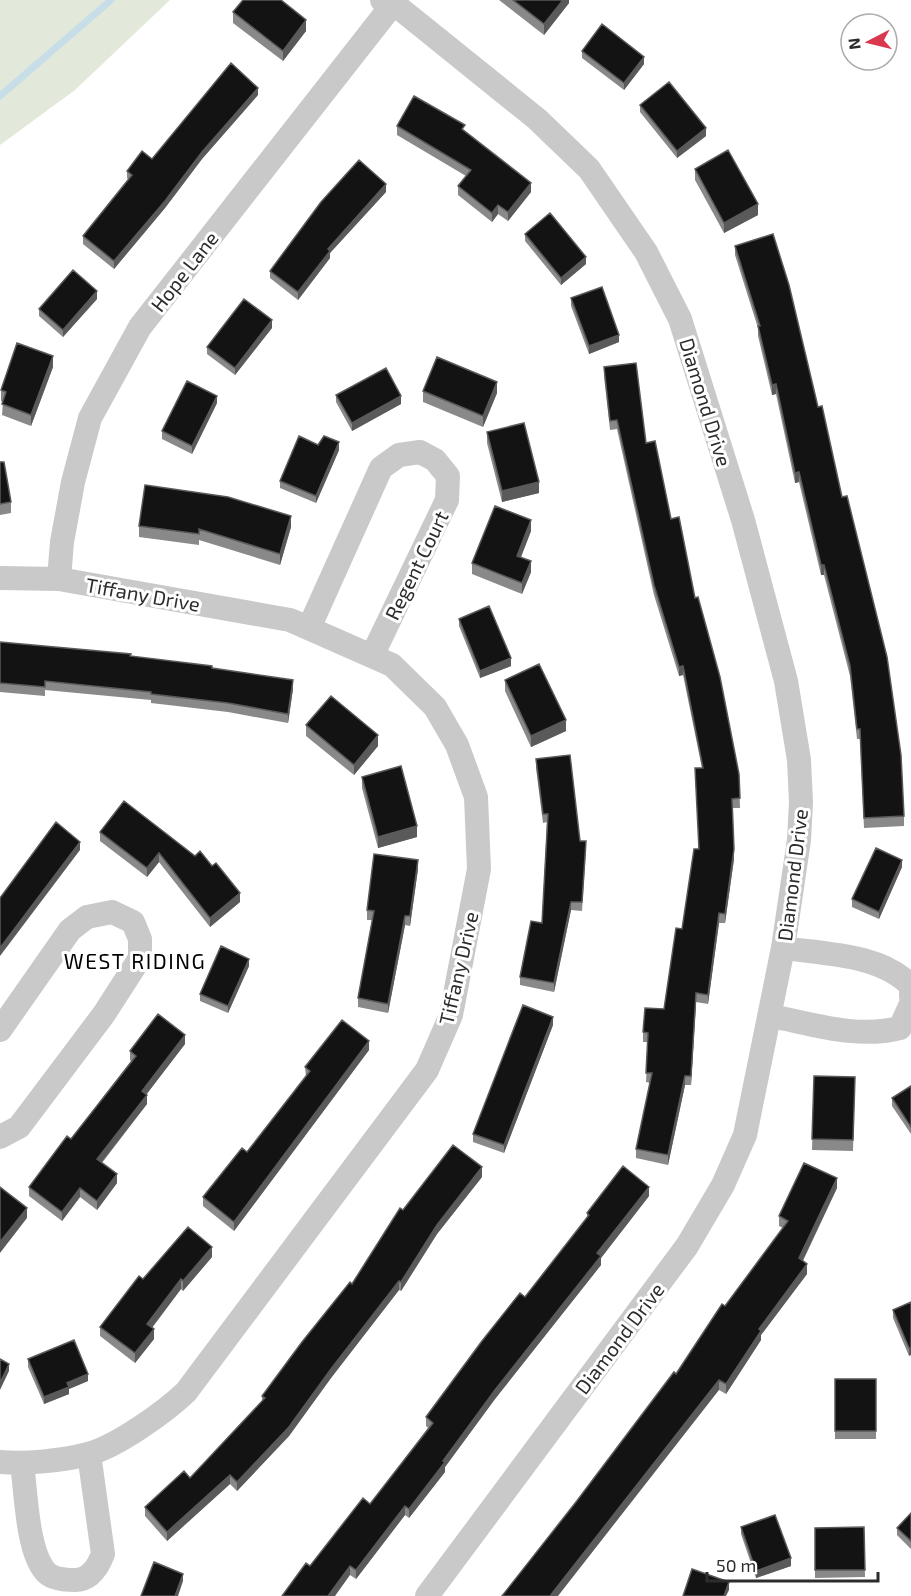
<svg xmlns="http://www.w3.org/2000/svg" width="911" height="1596" font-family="'Exo 2',sans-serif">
<rect width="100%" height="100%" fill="#fff"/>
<path fill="#e3e9da" d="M0,0h170l-95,90 -75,55z"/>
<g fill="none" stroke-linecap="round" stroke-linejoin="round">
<path stroke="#c7dee8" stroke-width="7" d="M0,96l111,-96"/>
<path stroke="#c9c9c9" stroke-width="24" d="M382,0l11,3 144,116 52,50 57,83 34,67 63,201 43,161 13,79 2,42 -2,38 -16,108 -38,187 -22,50 -36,61 -260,350
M0,578l59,1 231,41 102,45 43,42 22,38 19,52 3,72 -28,146 -24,55 -241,322c-21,20 -70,55 -98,62 -26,7 -62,10 -88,8
M59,579l3,-37 11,-60 17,-64 50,-91 256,-327
M309,628l72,-160 18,-13 21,-3 15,8 13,16 -1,24 -75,156
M783,948c41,6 98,6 128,38v11
M771,1016c42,8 86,23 129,12l11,-24
M0,1030l70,-100 17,-13 25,-5 21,10 7,17v19l-36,56 -85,113 -19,10
M22,1464c4,28 5,86 23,107 6,8 20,9 30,9 15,0 23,-13 28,-26l-14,-100"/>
</g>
<path fill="#898989" d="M499,0h70v3l-25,32z
M233,12l73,19 -23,30 -50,-38z
M582,51l62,13 -20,26 -42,-32z
M258,95l-56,64 -37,49 -51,61 -31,-25v-8l46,-56 -2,-2v-7l25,-12z
M640,105l66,31 -29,22 -37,-46z
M397,126l68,5 66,61 -23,29 -10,-7 -6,8 -34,-27v-9l8,-10 -69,-41z
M695,169l63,46 -34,18 -29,-53z
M386,192l-56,61v5l-32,42 -28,-22v-7z
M525,234l61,30 -25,21 -36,-44z
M773,234l131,582v10l-40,2 -4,-89h-3l-7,-63 -26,-101h-3l-22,-93 -4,1 -19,-89 -4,1 -14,-59v-8l-23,-73v-9z
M571,298l48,44 -30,12 -18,-48z
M97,299l-34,38 -24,-21v-7z
M272,328l-37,47 -28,-21v-7z
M53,367l-22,59 -29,-11 1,-13 -2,-1v-11z
M604,367l42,76 49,155 44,176 1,34h-8l2,51 -9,64h-6l-11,81 -12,-2 -5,83h-6l-17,80 -32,-7v-9l14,-66 -4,-1 2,-40h-5v-10l21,-23 18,-80 16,-80 4,-81 -19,-93 -4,1 -25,-81 -37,-166 -7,1 -6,-54z
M423,391l74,2 -14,34 -60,-25z
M336,395l65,9 -49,27 -16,-29z
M217,403l-25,51 -30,-15v-8z
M487,432l52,61 -37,9 -15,-59z
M339,450l-23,53 -36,-15v-7z
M0,462l11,40v11l-11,2z
M139,526l152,1 -11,38 -81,-25v5l-60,-8z
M531,531l-10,26 10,15 -9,22 -50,-20v-11z
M459,619l52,47 -31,12 -21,-52z
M0,642l130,14 82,12 81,21 -5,34 -60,-11 -77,-9v-3l-106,-10v6l-45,-4z
M505,680l61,51 -35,16 -26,-56z
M306,725l72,21 -24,29 -48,-39z
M536,759l50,91 -4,61 -11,-1 -17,82 -34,-7v-8l22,-54 5,-101 -4,1 -7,-55z
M362,777l55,60 -39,11 -16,-60z
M124,801l116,101 -30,25 -51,-65 -12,15 -47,-36v-9z
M902,867l-23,52 -27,-12v-8z
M418,869l-8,57 -5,-1 -17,88 -30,-6v-9l14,-78h-5v-10z
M249,966l-21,47 -28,-12v-7z
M553,1025l-49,128 -31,-11v-8z
M185,1044l-39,51 1,9 -45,59 15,20 -20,27 -17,-13 -18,24 -33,-25v-9l42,-48 60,-78 -1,-1v-9z
M369,1050l-135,181 -31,-25v-9l44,-45 59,-75 -1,-10z
M814,1076l41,1 -2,74 -41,-1z
M911,1086v48l-19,-28v-8z
M482,1177l-45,57 -36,57 -2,-1 -68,88 -42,58 -52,55 -7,-7 -63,57 -22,-25v-9l45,-29 72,-77v-5l90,-112 51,-74z
M837,1188l-34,73 4,13 -46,61v5l-35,54 -7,-4 -43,-16 107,-146 -4,-2v-10z
M649,1196l-48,62v7l-106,134 -50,68v5l-36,46 -4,-3 -49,64 -6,-4 -40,-9 60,-62 58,-76 -2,-2v-9l99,-120 62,-78v-6z
M212,1257l-29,34 -2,-2 -29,39 2,11 -19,24 -35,-27v-9l43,-48z
M911,1302l-2,54 -16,-38v-8z
M28,1359l60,22 -19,8v5l-25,10 -16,-37z
M835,1379h41v60h-41z
M911,1513v36l-14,-14v-7z
M741,1527l50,39 -35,12 -15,-44z
M864,1527l1,50 -50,1v-50z"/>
<path fill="#5a5a5a" d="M563,0h6v3l-25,32v-11z
M306,20v11l-23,30v-10z
M644,57v7l-20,26v-7z
M258,88v7l-56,64 -37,49 -51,61v-8l88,-109z
M706,128v8l-29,22v-7z
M531,183v9l-23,29v-9z
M386,184v8l-56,61v5l-32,42v-8l30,-43z
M758,204v11l-34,18v-10z
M498,205v9l-6,8v-9z
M586,257v7l-25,21v-7z
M97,291v8l-34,38v-7z
M272,320v8l-37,47v-7z
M619,335v7l-30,12v-8z
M53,356v11l-22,59v-11z
M497,382v11l-14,34v-11z
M776,384v10l-4,1v-10z
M217,396v7l-25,51v-8z
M401,396v8l-49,27v-8z
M339,442v8l-23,53v-7z
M799,472v10l-4,1v-10z
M539,482v11l-37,9v-11z
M291,516v11l-11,38v-11z
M531,520v11l-14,36v-11z
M531,561v11l-9,22v-11z
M821,565h3v10h-3z
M511,658v8l-31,12v-7z
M683,666v9l-4,1v-9z
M293,680v9l-5,34v-9z
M566,720v11l-35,16v-11z
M378,735v11l-24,29v-10z
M417,826v11l-39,11v-11z
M80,842v8l-80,106v-8z
M734,849v10l-9,64v-9z
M159,853v9l-12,15v-9z
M418,860v9l-8,57v-10z
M902,860v7l-23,52v-7z
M240,893v9l-30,25v-9z
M571,902v8l-17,82v-9z
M719,913v10l-11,81v-9z
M405,916v9l-17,88v-9z
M249,959v7l-21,47v-7z
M696,993v9l-5,83v-9z
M553,1017v8l-49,128v-8z
M185,1035v9l-43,56v-9z
M369,1041v9l-135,181v-9z
M685,1076v9l-17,80v-10z
M147,1095v9l-50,64v-9z
M482,1167v10l-45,57 -36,57v-9l36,-57z
M117,1174v9l-20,27v-9z
M837,1178v10l-38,80v-10z
M649,1187v9l-48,62v7l-106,134 -50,68v5l-36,46v-9l34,-48 154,-208z
M80,1188v9l-18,24v-9z
M27,1208v10l-27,35v-11z
M212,1247v10l-29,34v-10z
M807,1264v10l-46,61v5l-35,54v-10l33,-55z
M181,1279v10l-34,45v-10z
M399,1281v9l-68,88 -42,58 -52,55v-9l94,-113z
M154,1329v10l-19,24v-10z
M909,1348h2v7l-2,1z
M9,1364v7l-9,19v-7z
M88,1374v7l-19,8v5l-25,10v-7l23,-14z
M719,1380v10l-161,206h-8z
M230,1475v9l-63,57v-9z
M405,1506v9l-49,64v-9z
M791,1558v8l-35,12v-7z
M350,1566v9l-15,21h-7z
M183,1574v7l-5,15h-3z
M729,1582v8l-3,6h-2z"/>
<path fill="#131313" stroke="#5a5a5a" stroke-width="1.5" d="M243,0h38l25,20 -23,31 -50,-39z
M513,0h50l-19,24z
M602,24l42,33 -20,26 -42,-32z
M231,63l27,25 -56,64 -37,49 -51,60 -31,-25 49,-61 -5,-4 15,-20 10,8z
M669,82l37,46 -29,23 -37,-46z
M414,96l51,29 -3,4 69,54 -23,29 -10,-7 -6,8 -34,-27 13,-16 -74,-44z
M728,150l30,54 -34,19 -29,-54z
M359,160l27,24 -58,65 2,2 -32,41 -28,-21 51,-69z
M550,213l36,44 -25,21 -36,-44z
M773,234l16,51 29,122 4,-1 20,91 5,-1 40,161 14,98 3,61 -40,2 -4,-89h-3l-7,-63 -26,-101h-3l-22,-93 -4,1 -19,-89 -4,1 -14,-59h2l-25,-80z
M73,270l24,21 -34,39 -24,-21z
M602,287l17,48 -30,11 -18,-48z
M244,299l28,21 -37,48 -28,-21z
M17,343l36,13 -22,59 -29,-11 4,-12 -5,-2z
M437,357l60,25 -14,34 -60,-25z
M636,363l10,80 9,-2 16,78 8,-2 16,81 3,-1 22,80 19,97 1,24 -8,1 2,50 -9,65 -6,-1 -11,82 -12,-2 -5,83h-6l-17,79 -32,-6 16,-76h-6l2,-40 -5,-1 2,-24 19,1 12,-81 6,1 12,-80h5l-4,-81h8l-20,-102 -4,1 -25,-82 -37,-165 -7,1 -6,-54z
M386,368l15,28 -49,27 -16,-28z
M187,381l30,15 -25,50 -30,-15z
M524,423l15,59 -37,9 -15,-59z
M299,436l19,9 6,-9 15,6 -23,54 -36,-15z
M0,462h4l7,40 -11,2z
M145,485l83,12 63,19 -11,38 -81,-25v5l-60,-8z
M495,506l36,14 -14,36 14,5 -9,22 -50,-20z
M489,606l22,52 -31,13 -21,-52z
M0,642l131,12 -1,2 82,10v2l81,12 -5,34 -60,-11 -77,-9v-2l-106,-11v6l-45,-4z
M539,664l27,56 -35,16 -26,-56z
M331,696l47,39 -24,30 -48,-40z
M570,755l10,86h6l-4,61h-11l-17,81 -34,-6 11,-56 11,2 6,-109h-5l-7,-55z
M401,766l16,60 -39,11 -16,-60z
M124,801l71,55 5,-5 12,15 4,-3 24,30 -30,25 -51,-65 -12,15 -47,-36z
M56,822l24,20 -80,106v-50z
M876,848l26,12 -23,52 -27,-13z
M374,854l44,6 -8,56h-5l-17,88 -30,-6 16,-87 -7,-1z
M221,946l28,13 -21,47 -28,-12z
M523,1005l30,12 -49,128 -31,-11z
M158,1014l27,21 -43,56 5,4 -50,64 20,15 -20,27 -17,-13 -18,24 -33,-25 38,-51 4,3 65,-83 -6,-5z
M342,1020l27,21 -135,181 -31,-25 39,-49 5,4 63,-81 -5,-4z
M814,1076l41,1 -2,63 -41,-1z
M911,1086v41l-19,-29z
M453,1145l29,22 -45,58 -36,57 -2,-1 -68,88 -42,58 -52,55 -7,-7 -63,57 -22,-25 39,-36 6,7 75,-80 -3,-2 40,-54 48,-60 2,2 48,-76 3,2z
M804,1163l33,15 -38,80 8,6 -48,65 2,2 -35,53 -7,-4 -169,216h-48l74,-94 98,-130 2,2 46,-70 3,2 63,-85 -9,-5z
M623,1166l26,21 -52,66 4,3 -106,134 -52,71 2,1 -36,47 -4,-3 -49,64 -6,-4 -22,30h-46l24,-33 4,3 53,-68 7,6 63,-81 -7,-6 56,-76 38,-48 5,4 64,-82 -2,-2z
M0,1187l27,21 -27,34z
M188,1227l24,20 -29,34 -2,-2 -34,45 7,5 -19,24 -35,-26 39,-51 4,3z
M911,1302v46h-2l-16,-38z
M74,1340l14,34 -21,9 2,4 -25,10 -16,-38z
M0,1359l9,5 -9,19z
M835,1379h41v52h-41z
M911,1513v28l-14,-13z
M775,1515l16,43 -35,13 -15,-44z
M864,1527l1,43h-50v-42z
M154,1562l29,12 -8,22h-34z
M692,1569l37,13 -5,14h-41z"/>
<g text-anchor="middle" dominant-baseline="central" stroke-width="6" stroke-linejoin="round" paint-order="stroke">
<g font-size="20" fill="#2c2c2c" stroke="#fff">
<text transform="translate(184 271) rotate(-52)">Hope Lane</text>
<text transform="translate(706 402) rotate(73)">Diamond Drive</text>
<text transform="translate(416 565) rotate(-64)">Regent Court</text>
<text transform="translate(143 594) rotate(10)">Tiffany Drive</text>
<text transform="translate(792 875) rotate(-83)">Diamond Drive</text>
<text transform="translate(458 968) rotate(-77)">Tiffany Drive</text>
<text transform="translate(619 1338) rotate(-53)">Diamond Drive</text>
</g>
<g font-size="21" letter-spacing="1.5" fill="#000" stroke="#fff">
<text x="135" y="960">WEST RIDING</text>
</g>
</g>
<g transform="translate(869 42) rotate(263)"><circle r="28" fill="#ffffff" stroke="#ababab" stroke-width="1.5"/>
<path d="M0-4.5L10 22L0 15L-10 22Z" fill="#d9384e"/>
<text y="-9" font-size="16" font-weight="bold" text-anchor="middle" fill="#2c2c2c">N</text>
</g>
<path d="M707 1572v9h171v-9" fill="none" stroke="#2c2c2c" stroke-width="3"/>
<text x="716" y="1572" font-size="18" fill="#2c2c2c" stroke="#ffffff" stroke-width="4.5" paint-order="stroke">50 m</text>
</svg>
